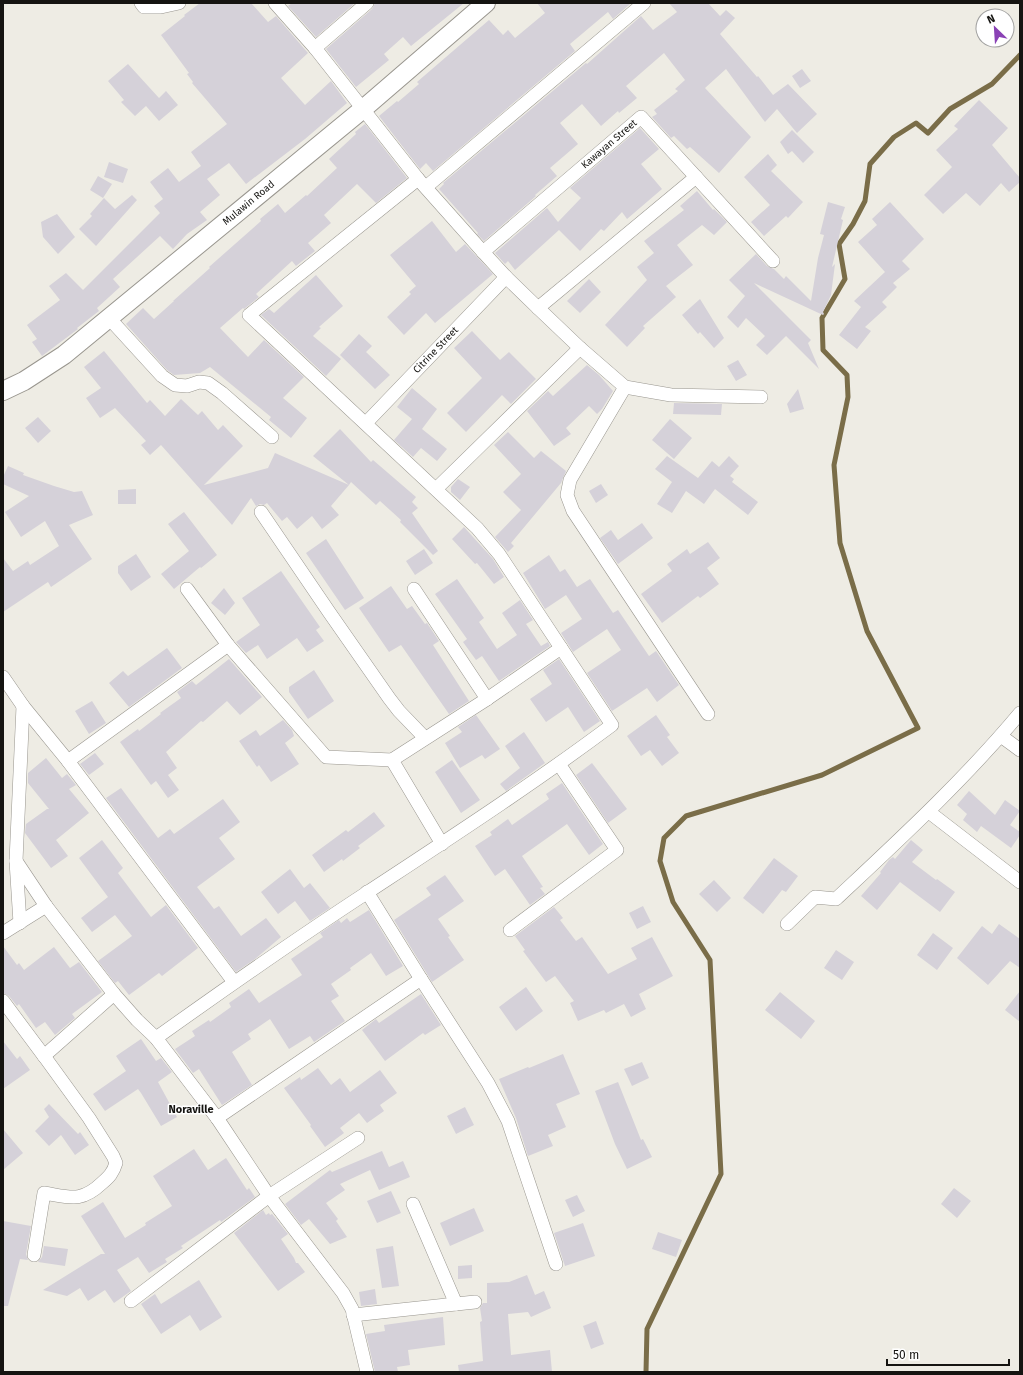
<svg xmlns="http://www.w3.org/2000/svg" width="1023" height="1375" font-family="'Fira Sans',sans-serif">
<rect width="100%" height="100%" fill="#eeece4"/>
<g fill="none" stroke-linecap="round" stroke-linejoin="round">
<path stroke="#7a6d48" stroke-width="5" d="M646,1372l1,-43 74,-155 -11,-214 -37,-58 -13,-41 4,-23 22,-22 136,-41 96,-47 -51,-97 -27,-88 -6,-78 14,-68 -1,-22 -24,-25 -1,-32 23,-39 -6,-35 14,-20 12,-23 5,-37 24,-27 22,-14 12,10 22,-24 42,-25 28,-29"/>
</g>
<path fill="#d5d1d9" d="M200,3h51l17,19 8,-6 32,37 -27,25 24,27 26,-24 16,22 -42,36 -59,45 -17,-21 -22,16 13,16 -20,17 7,8 -20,14 -14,15 -13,-13 -47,43 7,8 -23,21 2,3 -22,17 1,1 -36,27 -10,-14 5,-3 -10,-14 33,-25 -11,-14 17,-13 17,17 77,-77 -6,-7 9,-7 -13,-17 18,-14 11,14 22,-16 -10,-14 36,-28 -35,-41 1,-1 -6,-8 2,-1 -28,-38 24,-19 -1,-1z
M292,3h63l-39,34 -28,-31z
M375,3h89l-53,43 -8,-9 -19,17 5,6 -33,27 -30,-38 46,-40z
M537,3h93v1l-17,15 -5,-7 -38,32 5,7 -142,120 -7,-8 -6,6 -41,-53 18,-15 1,1 21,-18 -2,-2 72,-62 14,15 5,-5 7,8 30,-25z
M669,3h39l12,13 6,-6 9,8 -15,16 37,43 1,-1 15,19 15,-11 29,30 -20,19 -20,-24 -12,13 -39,-53 -21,19 46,49 -32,36 -29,-26 -3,2 -13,-13 -3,2 -19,-21 5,-3 -3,-4 24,-19 -3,-2 10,-9 -21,-27 -38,33 11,12 -18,15 -1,-2 -17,15 -19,-22 -22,19 18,21 -28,24 7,8 -22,19 1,1 -52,45 -7,-7 1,-1 -39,-44 5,-5 -1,-1 143,-120 1,1 54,-48 12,14 24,-18z
M128,64l31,34 7,-7 12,14 -19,16 -13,-15 -11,10 -14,-14 3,-2 -16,-19z
M802,69l9,12 -11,7 -8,-12z
M979,100l29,28 -16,17 28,33v4l-11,10 -8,-9 -21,23 -14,-13 -23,21 -19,-19 28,-28 -16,-17 22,-21 -4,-3z
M365,124l42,54 -31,25 -19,-19 -33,31 7,8 -23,20 7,8 -19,15 -4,-5 -36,33 3,3 -15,12 -1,-1 -23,20 28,29 16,-17 40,37 -21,21 24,20 -16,20 -22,-18 2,-3 -61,-50 -10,6 -26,2 -7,-5 -41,-46 17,-16 11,11 20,-18h-1l37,-33 -1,-1 52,-46 -1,-2 18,-15 7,9 21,-18 1,1 30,-28 -8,-9 27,-25 -1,-2z
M640,128l19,21 -18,15 21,25 -35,30 -5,-7 -18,19 -3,-2 -21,22 -21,-21 -44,40 -7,-9 -3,3 -10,-11 52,-45 11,14 23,-24 -11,-10z
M792,130l22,22 -11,11 -11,-12 -4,3 -8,-12z
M768,154l9,11 -6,6 32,31 -15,16 -2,-2 -22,20 -13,-14 19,-17 -26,-28z
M109,162l19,7 -5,14 -19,-6z
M98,176l14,8 -9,14 -13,-8z
M697,191l16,19 1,-1 13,13 -13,13 -12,-10 -25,20 16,20 -27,21 10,11 -33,29 2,2 -18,19 -22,-22 42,-45 -10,-13 17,-14 -10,-12 40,-31 -4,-4z
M132,195l5,5 -41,46 -17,-17 13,-13 -2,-2 14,-16 11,11z
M828,202l17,5 -4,12 2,1 -11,47 3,-3 -4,31 -8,17 1,2 -1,1 -69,-32 57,57 -3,3 11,26 -33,-33 -19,19 -11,-10 9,-9 -19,-18 -8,10 -11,-11 18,-21 -16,-16 27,-26 11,12 7,3 10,10 2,-3 25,25 7,-43 6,-23 -4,-1z
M890,202l34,37 -22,22 8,8 -17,14 4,4 -15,15 5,5 -22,20 6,4 -14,18 -18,-14 22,-28 -7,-6 31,-29 -27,-30 19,-17 -5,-6z
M57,214l18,23 -17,17 -15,-17 -2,-15z
M432,221l24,31 9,-8 28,30 -58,49 -9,-10 -22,22 -17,-18 24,-23 -2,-2 7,-6 -26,-31z
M316,275l27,31 -24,21 2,1 -8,8 28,23 -15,17 -65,-61 8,-6 5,4z
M589,279l12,13 -21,21 -13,-12z
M700,299l24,39 -10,10 -14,-16 -2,2 -16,-19z
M472,331l28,29 9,-8 27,27 -25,25 -9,-9 -36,37 -19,-19 35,-35 -28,-30z
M359,334l13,12 -6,6 24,23 -15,14 -35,-34z
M104,351l43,52 3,-3 15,16 16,-17 17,16 4,-4 16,19 5,-5 20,21 -39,39 64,-17 7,-15 74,32 -18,21 8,9 -17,14 -10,-13 -15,13 -10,-12 -5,4 -15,-18 -3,2 -4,-1 -4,2 -5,-8 -19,27 -71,-80 -11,10 -9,-10 5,-4 -31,-33 -15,10 -14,-20 15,-10 -17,-21z
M738,360l9,15 -11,6 -9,-15z
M587,365l12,10 14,16 -11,18 -5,5 -8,-8 -23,22 5,6 -17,12 -27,-35 21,-20 5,5z
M412,388l25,21 -15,20 25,20 -10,12 -16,-13 -8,9 -19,-17 18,-21 -15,-12z
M798,389l6,20 -14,4 -3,-9z
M674,403l48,1 -1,11 -48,-1z
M38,417l13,14 -13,12 -13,-15z
M670,419l22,19 -18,21 -22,-19z
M340,429l31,33 2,-2 43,37 -4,5 6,6 -6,5 26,38 -5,4 -33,-33 1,-2 -21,-19 -4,4 -25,-23 -2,3 -36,-29z
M508,432l26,26 7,-7 25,20 -5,12 -50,60 3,3 -6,6 -13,-15 26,-27 -18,-18 18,-18 -27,-29z
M667,456l31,22 14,-17 7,6 10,-11 10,10 -9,10 4,3 -2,3 26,20 -10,13 -33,-26 -11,15 -18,-13 -14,22 -15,-9 15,-22 -17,-13z
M8,466l16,7 -1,2 31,11 20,6 8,-1 11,24 -24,10 23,34 -41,28 -3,-5 -45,30v-54l10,13 15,-10 2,4 29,-19 -14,-25 -24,16 -16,-25 24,-16 -26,-12v-7z
M458,479l12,8 -10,13 -9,-8v-5z
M601,484l7,11 -12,8 -7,-12z
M136,489v15h-18v-14z
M184,512l33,43 -16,13 -1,-1 -26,22 -13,-15 28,-23 -21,-27z
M642,523l11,15 -35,26 -18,-26 11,-8 7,10z
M464,527l29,32 11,18 -10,7 -17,-21 -2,1 -23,-25z
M326,539l38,59 -19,12 -39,-57z
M708,542l12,16 -13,10 12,16 -19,14 -2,-2 -36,27 -21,-29 31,-23 -5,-7 20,-15 3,5z
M424,549l9,14 -18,12 -9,-14z
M136,554l15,23 -20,14 -13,-18v-7z
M549,555l11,17 5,-3 12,18 13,-8 23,34 5,-3 31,46 7,-5 23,34 -22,17 -10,-14 -35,23 -25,-38 34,-23 -14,-21 -34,23 -12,-19 21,-14 -16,-24 -21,14 -22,-36z
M281,571l39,56 -4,3 8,11 -17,11 -10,-14 -30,21 -9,-14 -12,8 -10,-11 24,-17 -18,-27z
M457,579l27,39 -5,4 18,27 20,-14 -15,-22 18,-13 13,20 -7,4 15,22 7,-4 2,4 -51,35 -17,-25 -6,4 -13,-18 4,-3 -32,-45z
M391,586l16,23 5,-3 13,18 2,-1 12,18 -6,4 36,56 -20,13 -48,-69 -12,7 -30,-44z
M224,588l11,15 -10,12 -14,-12z
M167,648l15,20 -53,39 -20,-24 14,-12 5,5z
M229,659l33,38 -22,18 -13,-14 -24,21 -2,-1 -35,31 11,16 -9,7 11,15 -11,8 -12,-17 -5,4 -31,-43 18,-13 1,2 22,-17 -1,-1 21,-15 -4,-6 15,-11 4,4z
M559,659l41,62 -16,11 -16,-25 -22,15 -16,-23 22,-15 -9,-14z
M314,670l20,31 -26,18 -19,-27v-5z
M92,701l14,22 -17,11 -14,-23z
M476,715l24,34 -15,10 -3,-4 -22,13 -15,-25 17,-11 -4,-5z
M656,715l14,20 -3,2 12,16 -17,13 -12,-16 -9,6 -14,-20z
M283,720l9,10 2,6 -9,7 14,21 -28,18 -12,-17 -2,2 -18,-26 17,-11 4,6z
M524,732l21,31 -39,28 -6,-7 20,-16 -15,-22z
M95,753l9,11 -15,11 -9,-11z
M46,758l16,20 5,-4 9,11 -7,4 20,24 -33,27 12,16 -17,12 -26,-35 1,-9 21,-15h2l-21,-26v-10z
M452,760l28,40 -19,13 -26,-41z
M592,763l35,46 -19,14 -32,-48z
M562,783l41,61 -14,11 -22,-31 -45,32 21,31 -3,1 5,6 -15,11 -25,-36 -10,7 -20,-30 17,-11 -2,-3 18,-13 4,6 37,-26 -3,-5z
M121,788l37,50 12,-9 4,5 49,-35 17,23 -21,16 16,21 -38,28 17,22 5,-3 22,30 25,-18 15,19 -26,22 -19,13 -130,-174z
M969,791l26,24 10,-15 15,11 -10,14 10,7v3l-9,13 -30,-22 -4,6 -14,-12 4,-6 -10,-9z
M374,812l11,14 -27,20 2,2 -17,13 -1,-2 -18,13 -12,-17 34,-25 2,2z
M102,840l21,28 -5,5 33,44 15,-12 32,43 -36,28 -3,-3 -30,22 -11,-14 -3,2 -17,-22 34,-25 -17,-21 -23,17 -11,-14 27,-21 -29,-39z
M911,840l12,10 -11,12 24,18 1,-1 18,13 -15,20 -40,-30 -23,28 -16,-14 20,-23 -1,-1 9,-12 4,-3 2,2z
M774,858l24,18 -12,16 -4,-2 -19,24 -20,-16z
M290,869l14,19 6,-5 20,25 -20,13 -15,-20 -17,13 -17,-22z
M445,875l19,26 -26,18 12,17 -2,1 16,23 -32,22 -38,-62 37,-25 -5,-7z
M714,880l17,18 -14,14 -18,-18z
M643,906l8,16 -14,7 -8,-16z
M554,907l9,11 -3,2 16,21 6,-4 26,37 29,-15 -6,-11 21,-11 21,39 -34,18 7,15 -15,8 -7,-13 -18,9 -2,-3 -26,11 -8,-18 4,-2 -19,-25 -9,6 -23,-31 2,-1 -10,-14z
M369,910l34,56 -17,10 -15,-23 -21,15 1,2 -20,14 8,12 -8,5 14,20 -31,21 -4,-6 -21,13 -19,-30 -22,15 3,5 -19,13 20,33 -30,20 -23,-36 -6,4 -18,-24 20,-13 -3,-5 17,-11 1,2 21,-15 -2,-4 20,-14 10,14 43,-28 -11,-16 32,-22 -3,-4 19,-13 2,3 6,-5 3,4z
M999,924l21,15v29l-10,-7 -22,24 -31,-27 25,-32 10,8z
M933,933l20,15 -16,22 -20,-15z
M3,946l14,19 2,-2 5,7 30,-23 16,21 9,-6 23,30 -30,22 3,4 -20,17 -10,-13 -9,6 -17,-24 -2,2 -8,-10 -6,-3z
M836,950l18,12 -12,18 -18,-12z
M526,987l17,24 -27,20 -17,-24z
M1020,991v31l-15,-12z
M780,992l35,29 -14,18 -36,-29z
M421,994l20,31 -16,10 -2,-2 -38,28 -23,-31 14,-11 3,4z
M141,1039l15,22 5,-3 11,14 -14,10 19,35 -16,9 -20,-33 -3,-4 -33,22 -12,-17 33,-23 -10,-15z
M3,1041l14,18 3,-3 10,14 -27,19z
M563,1054l17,40 -24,10 10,23 -18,8 5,11 -25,10 -12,-38 -17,-39 29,-12 1,1z
M642,1062l7,16 -17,8 -8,-17z
M318,1068l13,17 9,-7 10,14 30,-22 17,23 -17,12 4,6 -17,12 -8,-10 -19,15 4,5 -19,14 -15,-21 1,-1 -27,-37 16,-11 1,3z
M618,1082l23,58 2,-1 9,18 -25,12 -12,-25 -20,-53z
M49,1104l29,30 2,-2 9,13 -14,10 -14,-20 -12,11 -14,-15 14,-14 -5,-8z
M465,1107l9,18 -18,9 -9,-18z
M3,1129l20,24 -20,17z
M194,1149l14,21 18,-12 21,32 2,-2 6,9 -34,25 -1,-2 -39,26 2,2 -18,11 2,3 -18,11 -11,-16 -21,13 14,21 -17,12 -9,-13 -17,11 -8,-13 -13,8 -24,-6 58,-36h4l-24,-38 22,-14 22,36 21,-13 -1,-2 27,-17 -19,-30z
M382,1151l7,16 14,-6 7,16 -31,13 -9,-20 -30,14 5,6 -19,13 12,16 -2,2 11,16 -17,7 -21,-25 -8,6 -16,-21 45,-34 2,2z
M954,1188l17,13 -14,17 -16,-14z
M391,1191l10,22 -24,10 -10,-22z
M577,1195l8,16 -12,6 -8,-17z
M474,1208l10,23 -34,15 -10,-23z
M263,1210l3,5 3,-2 1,2 2,-1 16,20 -7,5 13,19 2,5h2l7,9 -27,19 -44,-58z
M3,1221l28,5 -5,28 2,6 -8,-1 -12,47h-5z
M583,1223l12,33 -30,10 -11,-33z
M658,1232l24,8 -6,17 -24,-8z
M44,1246l24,3 -3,17 -27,-4 4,-5z
M393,1246l6,40 -17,2 -6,-39z
M472,1265v13l-14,1v-13z
M527,1275l8,20 9,-4 7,17 -20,9 -3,-5 -20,2 3,41 39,-5 2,22h-93l-1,-7 25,-4 -3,-39 2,-1 -2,-13 3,-5h4v-20l22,-1z
M199,1280l23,37 -22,14 -10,-16 -29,19 -20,-30 14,-10 6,10z
M375,1289l2,15 -16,2 -2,-14z
M443,1317l2,28 -37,5 2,15 -13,2 1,5h-23l-9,-38 19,-3 -1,-6z
M596,1321l8,23 -13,5 -8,-23z"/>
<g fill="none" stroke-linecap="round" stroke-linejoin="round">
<g stroke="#99968f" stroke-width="14">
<g id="minor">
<path d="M141,3l3,4h17l18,-4"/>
<path d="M275,3l40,45 103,131 65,73 23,25 32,31 42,40 45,39 46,8 90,2"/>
<path d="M315,48l52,-45"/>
<path d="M426,187l218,-184"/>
<path id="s1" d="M483,252l158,-135 132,144"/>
<path d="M538,308l158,-131"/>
<path d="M109,318l53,58 13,9 12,1 12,-4 9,1 14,10 50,44"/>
<path d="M625,387l-55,93 -3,15 6,16 135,203"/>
<path id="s2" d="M366,423l140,-146"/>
<path d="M436,489l144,-141"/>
<path d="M261,512l68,100 60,86 10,13 26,27"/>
<path d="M187,589l41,56"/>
<path d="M414,589l73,110"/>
<path d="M3,677l20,29 45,55 166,221"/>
<path d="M1001,736l19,14"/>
<path d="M68,761l160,-116 98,112 66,3"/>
<path d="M929,812l91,70"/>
<path d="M442,844l-50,-84 95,-61 74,-51"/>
<path d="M16,861l30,45 68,88 23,26 19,18 61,80 52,78 74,97 9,16 15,63"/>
<path d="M367,892l54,87 67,104 20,38 48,143"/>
<path d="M20,923l-4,-62 7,-155"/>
<path d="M787,924l28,-27 21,2c64,-60 128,-119 184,-186"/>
<path d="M510,930l107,-80 -58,-86"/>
<path d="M3,933l43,-27"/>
<path d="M3,1001l41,55 70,-62"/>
<path d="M156,1038c70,-50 140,-99 212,-146 82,-54 165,-108 244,-167l-113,-171 -22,-26 -228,-213 169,-136"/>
<path d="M217,1118l204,-139"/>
<path d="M34,1255l10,-62c26,4 37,10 58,-10 7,-6 11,-10 14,-20l-3,-7 -24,-38 -45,-62"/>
<path d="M131,1301l138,-105 89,-58"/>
<path d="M456,1304l19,-2"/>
<path d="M353,1315l103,-11 -43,-100"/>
</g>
</g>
<g stroke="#99968f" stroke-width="20">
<g id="secondary">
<path id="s3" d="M3,391l21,-10 40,-26 299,-246 123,-106"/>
</g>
</g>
<use href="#minor" stroke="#fff" stroke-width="13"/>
<use href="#secondary" stroke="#fff" stroke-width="18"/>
</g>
<g text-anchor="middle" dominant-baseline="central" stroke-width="3" stroke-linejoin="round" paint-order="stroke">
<g font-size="10" fill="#151411" stroke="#fff">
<text stroke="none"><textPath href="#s1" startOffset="166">Kawayan Street</textPath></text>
<text stroke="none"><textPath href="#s3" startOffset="310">Mulawin Road</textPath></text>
<text stroke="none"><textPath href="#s2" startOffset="101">Citrine Street</textPath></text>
</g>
<g font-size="11" font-weight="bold" fill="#151411" stroke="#fff">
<text x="191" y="1109">Noraville</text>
</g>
</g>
<rect width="1023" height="1375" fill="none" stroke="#151411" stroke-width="8"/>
<g transform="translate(995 28) rotate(335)"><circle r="19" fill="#ffffff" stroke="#a1a1a0"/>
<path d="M0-3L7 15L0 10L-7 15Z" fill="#8a42b5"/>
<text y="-6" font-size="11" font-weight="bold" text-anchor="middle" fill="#151411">N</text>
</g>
<path d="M887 1359v6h122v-6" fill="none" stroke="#151411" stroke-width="2"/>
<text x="893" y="1359" font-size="12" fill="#151411" stroke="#ffffff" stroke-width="3" paint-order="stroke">50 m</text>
</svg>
